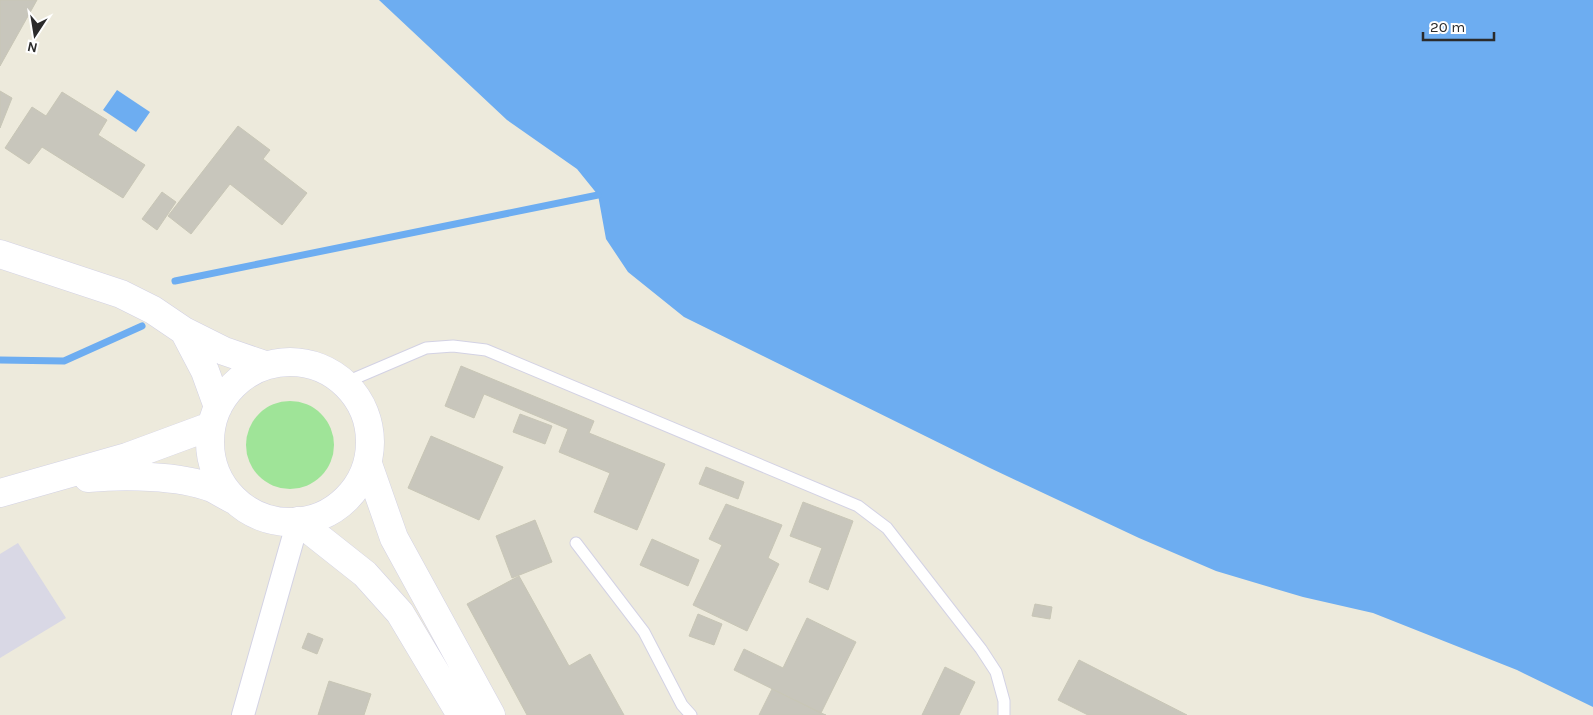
<svg xmlns="http://www.w3.org/2000/svg" width="1593" height="715" font-family="Karla,sans-serif">
<rect width="100%" height="100%" fill="#edeadc"/>
<path fill="#d9d8e5" d="M18,543l48,75 -66,40v-104z"/>
<path fill="#9fe498" d="M246 445a44 44 0 1 1 88 0a44 44 0 1 1-88 0Z"/>
<path fill="#6dadf1" d="M379,0h1214v707l-76,-37 -144,-57 -70,-16 -87,-26 -77,-33 -149,-70 -306,-151 -56,-45 -22,-33 -8,-44 -21,-26 -70,-49z
M117,90l33,22 -14,20 -33,-22z"/>
<g fill="none" stroke-linecap="round" stroke-linejoin="round">
<path stroke="#6dadf1" stroke-width="7" d="M175,281l423,-86
M0,360l64,1 78,-35"/>
</g>
<path fill="#c8c6bc" stroke="#c8c6b6" d="M0,0h37l-37,66z
M0,91l12,7 -12,30z
M62,92l45,28 -9,15 47,30 -22,33 -81,-51 -13,17 -24,-16 27,-41 14,9z
M238,126l32,24 -7,9 44,34 -25,32 -52,-41 -39,50 -23,-18z
M162,192l14,10 -19,28 -15,-11z
M461,366l133,55 -5,12 76,31 -28,66 -43,-18 16,-39 -51,-21 9,-23 -84,-35 -10,24 -29,-12z
M520,414l32,12 -7,18 -32,-12z
M431,436l72,31 -24,53 -71,-32z
M706,467l38,15 -6,17 -39,-15z
M803,502l50,19 -25,69 -19,-8 13,-34 -32,-12z
M726,504l56,21 -14,33 11,6 -32,67 -54,-26 29,-60 -13,-6z
M535,520l17,42 -40,16 -16,-42z
M652,539l47,21 -11,26 -48,-21z
M519,576l50,90 21,-12 34,61h-97l-60,-111z
M1035,604l17,3 -2,12 -18,-3z
M698,614l24,10 -8,21 -25,-9z
M807,618l49,24 -35,71 -87,-43 10,-21 39,19z
M308,633l15,6 -6,15 -15,-6z
M1079,660l108,55h-99l-30,-15z
M945,667l30,15 -16,33h-37z
M329,681l42,13 -7,21h-46z
M772,689l49,24 5,2h-67z"/>
<g fill="none" stroke-linecap="round" stroke-linejoin="round">
<g stroke="#d3d2e4" stroke-width="13">
<path id="lane" d="M344,383l82,-35 27,-2 33,4 372,156 29,22 94,121 15,23 8,29v14
M576,543l68,89 38,73 9,10"/>
</g>
<g stroke="#d3d2e4" stroke-width="24">
<path id="street" d="M243,715l55,-194"/>
</g>
<g stroke="#d3d2e4" stroke-width="29">
<path id="secondary" d="M0,254l121,40 32,16 31,21 40,20 41,14
M184,331l21,40 13,36
M210 442a80 80 0 1 1 160 0a80 80 0 1 1-160 0Z
M368,464l26,74 97,177
M88,478c35,-3 91,-3 124,10 8,4 16,9 24,13
M0,493l127,-36 84,-31
M298,521l67,53 35,39 61,102"/>
</g>
<use href="#lane" stroke="#fff" stroke-width="11"/>
<use href="#street" stroke="#fff" stroke-width="22"/>
<use href="#secondary" stroke="#fff" stroke-width="28"/>
</g>
<g transform="translate(35 35) rotate(192)" stroke="#ffffff" stroke-width="4" paint-order="stroke">
<path d="M0-4L9 19L0 12L-9 19Z" fill="#2b2b2b"/>
<text y="-8" font-size="14" font-weight="bold" text-anchor="middle" fill="#2b2b2b">N</text>
</g>
<path d="M1423 32v8h71v-8" fill="none" stroke="#2b2b2b" stroke-width="2.5"/>
<text x="1430" y="32" font-size="15" fill="#2b2b2b" stroke="#ffffff" stroke-width="4" paint-order="stroke">20 m</text>
</svg>
